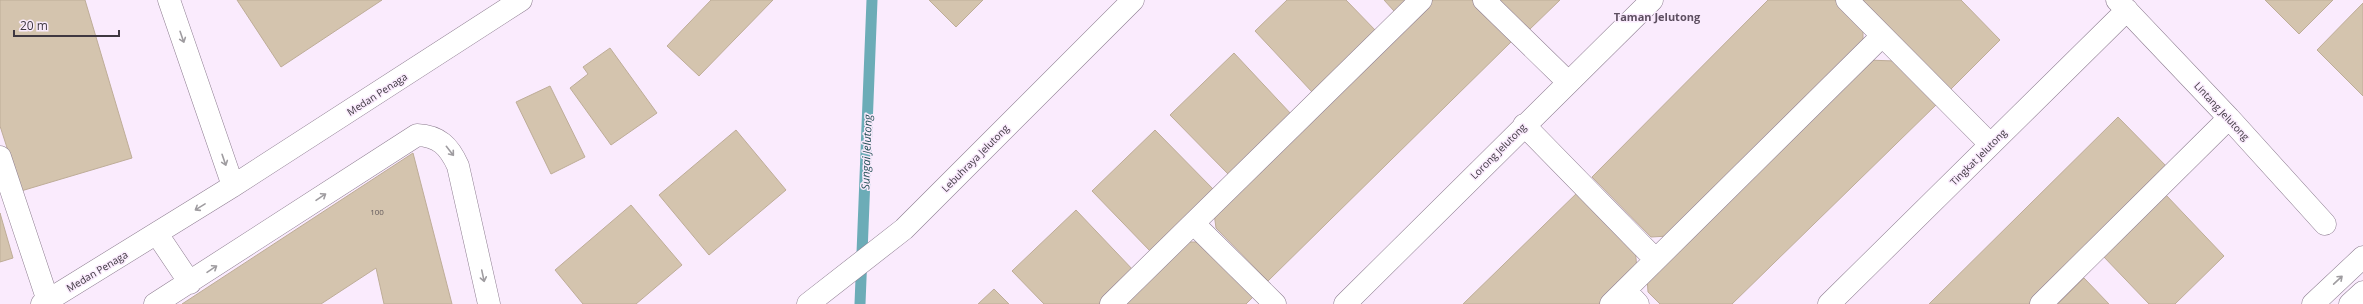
<svg xmlns="http://www.w3.org/2000/svg" width="2363" height="304" font-family="'Open Sans',sans-serif">
<rect width="100%" height="100%" fill="#faebfd"/>
<g fill="none" stroke-linecap="round" stroke-linejoin="round">
<path stroke="#6cacb7" stroke-width="11" d="M860,304l12,-304"/>
</g>
<path fill="#d4c4ae" stroke="#bead98" d="M0,0h85l47,158 -111,33 -21,-65z
M237,0h145l-101,67z
M711,0h62l-74,76 -32,-30z
M929,0h54l-27,27z
M1287,0h59l31,32 -64,61 -58,-62z
M1384,0h22l-12,11z
M1433,0h39l40,41 -244,240 -52,-53 -2,-15z
M1499,0h61l-31,30z
M1768,0h70l25,25v23l-194,188 -18,1 -59,-60z
M1860,0h101l39,40 -51,51z
M2265,0h68l-34,34z
M2363,3v93l-46,-46z
M610,48l47,65 -46,32 -41,-57 18,-14 -5,-7z
M1234,53l58,62 -62,61 -60,-61z
M1867,60l28,1 42,43 -205,200h-72l-12,-12 -1,-15z
M550,86l35,71 -34,17 -35,-72z
M2118,117l52,53 -136,134h-105z
M736,130l50,60 -77,65 -50,-60z
M1155,130l59,60 -63,62 -59,-61z
M413,153l39,151h-68l-8,-36 -55,36h-139z
M1580,190l55,57 2,23 -35,34h-139z
M2166,195l58,61 -49,48h-26l-46,-48z
M631,205l51,60 -46,39h-53l-28,-34z
M1076,210l58,61 -34,33h-56l-32,-33z
M0,213l13,45 -13,4z
M1185,242h16l53,54 -8,8h-124z
M2084,278l25,26h-51z
M994,289l15,15h-31z"/>
<g fill="none" stroke-linecap="round" stroke-linejoin="round">
<g stroke="#8d7d90" stroke-width="23">
<path id="minor" d="M169,0l64,186
M1484,0l84,82
M1847,0l143,144
M2117,0l112,118 96,106
M1524,125l131,134
M0,157l48,144
M1194,224l81,80
M157,234l33,49
M1625,290l13,14
M42,304l191,-118 288,-186
M155,304l262,-169c22,1 32,11 41,31l31,138
M808,304l96,-75 229,-229
M1111,304l310,-304
M1345,304l307,-304
M1611,304l271,-268
M1829,304l298,-294
M2041,304l188,-186
M2313,304l50,-47
M2350,304l13,-12"/>
</g>
<use href="#minor" stroke="#fff" stroke-width="22"/>
</g>
<defs><path id="oneway-shaft" d="M-6 0H5M1.5-3L5.5 0L1.5 3" fill="none" stroke-width="1.6" stroke-linecap="round" stroke-linejoin="round"/></defs>
<g stroke="#9f9ca0">
<use href="#oneway-shaft" transform="translate(182 37) rotate(71)"/>
<use href="#oneway-shaft" transform="translate(450 151) rotate(52)"/>
<use href="#oneway-shaft" transform="translate(224 160) rotate(71)"/>
<use href="#oneway-shaft" transform="translate(321 197) rotate(-34)"/>
<use href="#oneway-shaft" transform="translate(200 207) rotate(148)"/>
<use href="#oneway-shaft" transform="translate(212 269) rotate(-34)"/>
<use href="#oneway-shaft" transform="translate(483 276) rotate(78)"/>
<use href="#oneway-shaft" transform="translate(2338 280) rotate(-43)"/>
</g>
<g text-anchor="middle" dominant-baseline="central" stroke-width="3" stroke-linejoin="round" paint-order="stroke">
<g font-size="8" fill="#645b5c">
<text x="377" y="211">100</text>
</g>
<g font-size="10" fill="#3f3841" stroke="#faebfd">
<text transform="translate(377 94) rotate(-33)">Medan Penaga</text>
<text transform="translate(2222 111) rotate(47)">Lintang Jelutong</text>
<text transform="translate(1498 151) rotate(-45)">Lorong Jelutong</text>
<text transform="translate(1978 157) rotate(-45)">Tingkat Jelutong</text>
<text transform="translate(975 158) rotate(-45)">Lebuhraya Jelutong</text>
<text transform="translate(97 271) rotate(-31)">Medan Penaga</text>
</g>
<g font-size="11" font-weight="bold" fill="#5e4f61" stroke="#faebfd">
<text x="1657" y="16">Taman Jelutong</text>
</g>
<g font-size="11" font-style="italic" fill="#255056" stroke="#faebfd">
<text transform="translate(866 152) rotate(-88)">Sungai Jelutong</text>
</g>
</g>
<path d="M14 30v6h105v-6" fill="none" stroke="#3f3841" stroke-width="2"/>
<text x="20" y="30" font-size="12" fill="#3f3841" stroke="#faebfd" stroke-width="3" paint-order="stroke">20 m</text>
</svg>
